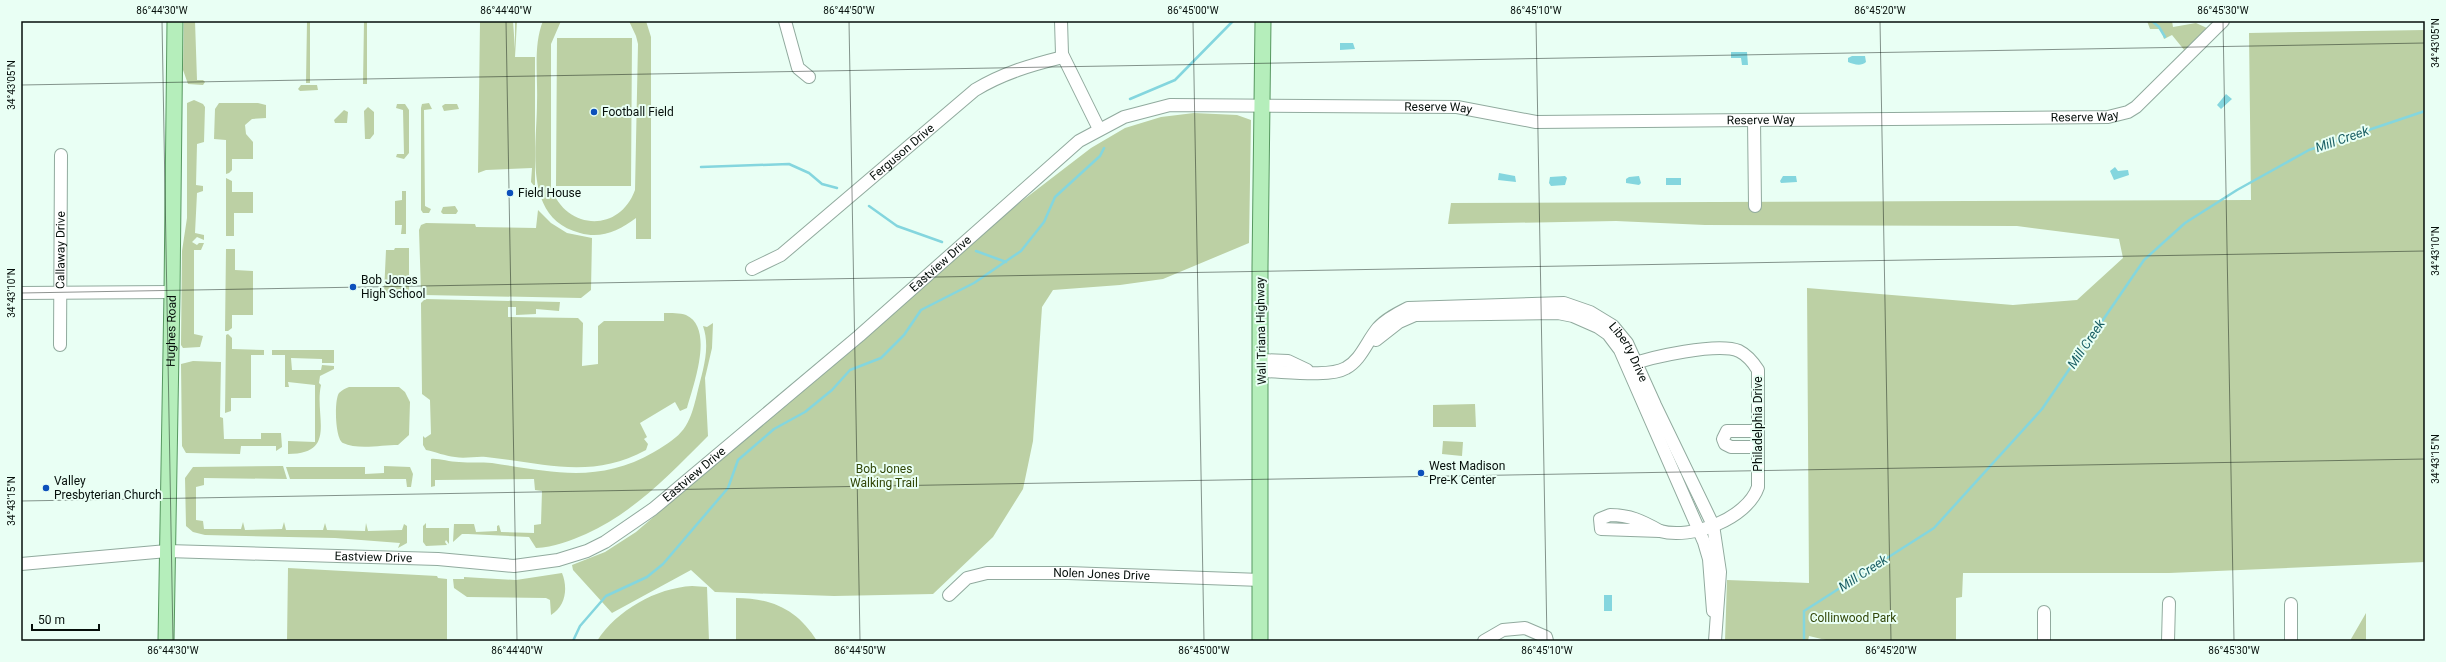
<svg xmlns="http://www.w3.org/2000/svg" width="2446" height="662" font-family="Roboto,sans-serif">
<rect width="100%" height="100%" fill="#e9fff4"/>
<path fill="#bcd0a4" d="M184,21h11l2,59h6l2,2 -2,3 -15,-1 -5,-14z
M307,21h3v62h-4z
M364,21h3v63h-4z
M480,21h33l2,28v-28h2l-2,36h20v130l-4,-5 1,-14 -46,2 -8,3z
M543,21h18l-10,23v143c14,43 68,47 84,3l3,-146 -2,-8 -7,-15h17l5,16v202h-15v-21c-17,13 -35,21 -56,15 -58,-15 -43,-85 -43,-131 1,-25 -4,-57 6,-81z
M2147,21h25l1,6 23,-4 11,5 -22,23 -13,-16 -8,4 -3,-10h-11z
M2425,30v532l-256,11h-206l-1,24 -6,1v43h-126l-21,-5 -1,5h-83l2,-61 82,3 -2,-295 206,17 64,-5 46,-42 -4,-19 -102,-13 -312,-1 -89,-4 -168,3 3,-21 800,-3 -2,-167z
M557,38h75l-1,148h-75z
M301,85h16l1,5 -18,1 -2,-2z
M194,100l9,4 2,3 -1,35 -7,2 -1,41 7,1v5l-6,2 -2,40 9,2v5l-7,-3 -5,5 5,3 2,-2h5l-3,7h-7v84l9,2 -3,11 -17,1 -2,-3 1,-94 5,-33v-115z
M219,103h39l8,2v13l-14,1 -7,6 1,9 7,8v17h-21v11l-3,3 -3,1v-34l-12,-1 1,-30z
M429,103l3,6 -8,1 1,96 6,3 -2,4h-6l-2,-3v-102l1,-4z
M397,104h8l4,6v43l-5,6 -8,-2 1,-3h7l-1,-44 -7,-2z
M445,104h12l2,5 -15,2 -2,-5z
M368,107l6,5v22l-4,5h-5l-1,-28z
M344,110l4,2 -1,11h-12l-1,-3z
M1194,113l43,2 14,5 -2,123 -86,36 -43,6 -67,5 -11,17 -9,134 -10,48 -30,48 -60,57 -99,2 -119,-4 -24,-22 -79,43 -39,-43 -1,-5 33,-13 31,-20 309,-266 73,-62 73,-56 34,-20 36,-11z
M226,178l6,3v11h21v21h-19v23h-8z
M402,191h4v43h-5l1,-9h-7v-24l7,-1z
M455,206l3,5 -2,3h-13l-2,-2 2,-5z
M538,210l13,13 16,10 25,5 -1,52 -10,8 -157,-3 -3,-3 -2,-62 2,-5 5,-2 49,1 1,3 60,1z
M395,248h14v45h-25l2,-43h8z
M226,249h9v21l18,1v44h-21v13l-4,3h-3z
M425,299l135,3 -1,9 -23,-2v5l-20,1v-8h-8v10l70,1 5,5 -1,43 16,-2v-38l6,-5h60v-8c7,0 16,0 22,2 29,13 7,71 1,93l-7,3 -5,-9 -35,21 7,14 -3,2 4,5 -2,6c-55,30 -103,13 -160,7 -10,-1 -21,2 -31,0 -10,-1 -19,-5 -29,-7l-3,-5v-9l2,2 6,-4 -1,-34 -8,-6 -1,-91z
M713,323l-1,25 -7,30 3,58c-38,38 -72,75 -122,98 -16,7 -32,13 -50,14l-7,-11 -61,-3h-6l-9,8 1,-18h20l2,8 21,-1v-5l2,-1 2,7 33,1v-8l7,-1 1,-33 -7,-1 -1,-11 -99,1v6l-4,1v-28c7,-1 18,3 28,3 11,1 22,0 33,1 60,9 107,21 162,-11 29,-17 35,-24 43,-58 5,-22 14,-45 6,-68l4,1z
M228,334l4,4v11l32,1v5h-13v43h-20v13l-6,2 1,-78z
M272,350h62v13h-12v-4l-31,-1 1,12h29l1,-5 12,1v3l-14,7 -1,7 2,2c-7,31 17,69 -33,69v-13l27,1v-57l-27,-3 1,5h-4v-32h-13z
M193,361l28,1 -1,55 3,1 1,21h37v-6h20l1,14 -6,4v-5h-35l-1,8 -54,-1 -4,-7 -1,-82z
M349,387h50l6,5 5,10 -1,33 -11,10c-16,0 -41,5 -55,-2 -8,-4 -9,-43 -4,-50 3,-3 7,-5 10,-6z
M1475,404l1,23h-43v-22z
M1443,441l20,1 -1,14 -20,-2z
M283,466l4,13 -83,-1v7l-8,2v33l7,1 1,8h37l2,-7 2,8 37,-1 2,-7 2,8h37l2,-7 2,7 38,1 1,-8 2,8 34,-1 2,-6 3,2v17l-9,5 2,-5 -65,-5 -130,-3 -12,-3 -7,-6 -1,-48 8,-11z
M384,466l26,1 3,7 -2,13h-4l-1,-8h-116l-4,-12h79v7l19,-1z
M426,523v5h23v16l-3,-4 -1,2 2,3 -21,1 -3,-4v-16z
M288,568l149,8 1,2 9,1v62h-160z
M562,573c6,15 4,33 -11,42l-1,-15 -4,-2 -79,-1 -13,-9 -1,-9h11v-2l52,3z
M692,586l15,1 2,54h-112c20,-31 59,-53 95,-55z
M736,598c36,0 62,12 81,43h-81z
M2366,613v28h-15v-2z"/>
<path fill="#84d6de" d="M1340,43h13l2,6 -15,1z
M1731,52h16l1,13h-6l-1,-7h-10z
M1852,56h13l1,6c-5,5 -13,2 -18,0v-4z
M2226,94l6,5 -11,10 -4,-4z
M2115,167l3,4 10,-1 1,5 -15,5 -4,-9z
M1499,173l16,3 1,6 -18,-2z
M1565,176l2,2 -2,7 -14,1 -2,-3 1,-6z
M1639,176l2,7 -2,2 -13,-2v-4l3,-2z
M1783,176h13l1,6 -16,1 -1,-2z
M1666,178h15v7h-15z
M1604,595h8v16h-8z"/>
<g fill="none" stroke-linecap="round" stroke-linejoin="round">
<path stroke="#84d6de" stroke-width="2.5" d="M2152,21l7,6 6,10
M1130,99l45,-19 58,-59
M701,167l88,-3 20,9 13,11 15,4
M869,206l28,20 45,16
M976,251l30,11
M573,641l7,-15 26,-30 41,-19 16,-13 65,-76 10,-28 36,-31 31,-17 27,-22 18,-20 31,-12 23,-23 17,-25 53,-27 47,-32 23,-29 11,-25 45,-41 4,-8
M1804,641v-30l130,-83 108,-119 102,-149 41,-37 52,-33 72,-40 116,-39"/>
<g stroke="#91aa9e" stroke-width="14">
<g id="minor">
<path d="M785,21l13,47 11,9"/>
<path d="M1061,21l1,33 37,75"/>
<path d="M1754,120l1,86"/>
<path id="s1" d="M752,269l29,-14 194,-165c28,-17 56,-25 88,-33"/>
<path d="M21,293l151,-1"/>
<path d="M1376,340l23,-18 16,-7 143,-2 15,3 25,11 10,7 12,16 84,192 5,17 4,52"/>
<path id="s2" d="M60,345l1,-190"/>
<path d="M1261,360l27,1 19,9"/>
<path d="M1630,365c21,-8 88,-23 109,-14 8,4 14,11 19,19v117c-11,32 -67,53 -98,44"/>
<path id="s3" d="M1261,371c21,0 68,7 85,-3 15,-8 21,-27 32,-40 8,-9 20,-15 30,-20l156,-5 26,9 23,14 14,17 28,62 58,120 7,47 -5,69"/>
<path d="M1758,431h-31l-4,8 2,5 6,3h27"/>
<path d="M1610,515c20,0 32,6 50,16l-59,-2 -1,-10z"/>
<path id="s4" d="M21,564l146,-13 271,8 76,7 44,-6 29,-9 18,-9 48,-33 206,-173 220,-195 45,-24 46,-12 287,2 79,15 572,-5 20,-5 8,-5 87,-86"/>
<path id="s5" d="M949,595l18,-17 20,-5h81l193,7"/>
<path d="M2044,612v29"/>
<path d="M1484,641l19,-11 22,-2 21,9 1,4"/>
<path d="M2168,641l1,-38"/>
<path d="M2291,641v-37"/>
</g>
</g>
<g stroke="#579860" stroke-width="17">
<g id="major">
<path id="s6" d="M166,641l6,-349 3,-271"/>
<path d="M1260,641v-374l3,-246"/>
</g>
</g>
<use href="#minor" stroke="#fff" stroke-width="12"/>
<use href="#major" stroke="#b5eebb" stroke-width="15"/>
</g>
<path fill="none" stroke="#060f0b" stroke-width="1" stroke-opacity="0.45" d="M162,21l11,620M506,21l11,620M849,21l11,620M1193,21l11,620M1536,21l11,620M1880,21l11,620M2223,21l11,620M21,85l2404,-42M21,293l2404,-42M21,501l2404,-42"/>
<g fill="#0c50bb" stroke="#e9fff4" stroke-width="1.5">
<circle cx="594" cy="112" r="4"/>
<circle cx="510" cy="193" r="4"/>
<circle cx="353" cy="287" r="4"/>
<circle cx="1421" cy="473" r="4"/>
<circle cx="46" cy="488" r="4"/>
</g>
<g text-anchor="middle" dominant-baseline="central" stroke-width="4" stroke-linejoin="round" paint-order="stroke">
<g font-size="12" fill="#060f0b" stroke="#e9fff4">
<text stroke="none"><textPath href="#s4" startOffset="1577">Reserve Way</textPath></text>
<text stroke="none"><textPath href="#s4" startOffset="2225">Reserve Way</textPath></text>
<text stroke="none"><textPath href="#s4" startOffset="1901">Reserve Way</textPath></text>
<text stroke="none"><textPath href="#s1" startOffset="191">Ferguson Drive</textPath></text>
<text stroke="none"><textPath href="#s2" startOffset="95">Callaway Drive</textPath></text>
<text stroke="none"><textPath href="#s4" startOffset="1025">Eastview Drive</textPath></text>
<text stroke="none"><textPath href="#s6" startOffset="310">Hughes Road</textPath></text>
<text transform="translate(1261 331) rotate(-91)">Wall Triana Highway</text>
<text stroke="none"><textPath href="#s3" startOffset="415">Liberty Drive</textPath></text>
<text transform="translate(1758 424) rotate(-90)">Philadelphia Drive</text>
<text stroke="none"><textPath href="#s4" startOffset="701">Eastview Drive</textPath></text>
<text stroke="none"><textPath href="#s4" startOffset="353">Eastview Drive</textPath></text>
<text stroke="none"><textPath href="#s5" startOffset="160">Nolen Jones Drive</textPath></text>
</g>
<g font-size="12" fill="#060f0b" stroke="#e9fff4" text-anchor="start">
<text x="602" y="112">Football Field</text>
<text x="518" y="193">Field House</text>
<text x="361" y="280">Bob Jones<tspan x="361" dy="14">High School</tspan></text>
<text x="1429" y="466">West Madison<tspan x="1429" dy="14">Pre-K Center</tspan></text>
<text x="54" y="481">Valley<tspan x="54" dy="14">Presbyterian Church</tspan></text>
</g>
<g font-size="12" fill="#314607" stroke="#e9fff4">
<text x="884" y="469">Bob Jones<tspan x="884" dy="14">Walking Trail</tspan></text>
<text x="1853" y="618">Collinwood Park</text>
</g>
<g font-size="13" font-style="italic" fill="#1a5f64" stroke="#e9fff4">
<text transform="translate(2342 139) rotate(-19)">Mill Creek</text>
<text transform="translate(2086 344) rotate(-56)">Mill Creek</text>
<text transform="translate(1863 573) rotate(-33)">Mill Creek</text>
</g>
</g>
<rect width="2446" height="662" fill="none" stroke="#e9fff4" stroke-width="44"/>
<path d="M32 624v6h67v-6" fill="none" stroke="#060f0b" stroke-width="2"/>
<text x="38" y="624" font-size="12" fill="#060f0b" stroke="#e9fff4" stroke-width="3" paint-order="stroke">50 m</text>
<rect x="22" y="22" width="2402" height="618" fill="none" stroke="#060f0b" stroke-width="1.5"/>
<g font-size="10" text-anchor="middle" fill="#060f0b">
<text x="162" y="14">86°44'30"W</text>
<text x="506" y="14">86°44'40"W</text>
<text x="849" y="14">86°44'50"W</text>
<text x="1193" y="14">86°45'00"W</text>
<text x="1536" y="14">86°45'10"W</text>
<text x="1880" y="14">86°45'20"W</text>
<text x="2223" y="14">86°45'30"W</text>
<text transform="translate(2435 43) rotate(-90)" y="4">34°43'05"N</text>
<text transform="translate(11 85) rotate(-90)" y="4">34°43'05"N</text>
<text transform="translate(2435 251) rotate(-90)" y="4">34°43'10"N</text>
<text transform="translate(11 293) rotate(-90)" y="4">34°43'10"N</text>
<text transform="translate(2435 459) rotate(-90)" y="4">34°43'15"N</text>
<text transform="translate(11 501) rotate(-90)" y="4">34°43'15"N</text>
<text x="173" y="654">86°44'30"W</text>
<text x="517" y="654">86°44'40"W</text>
<text x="860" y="654">86°44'50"W</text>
<text x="1204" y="654">86°45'00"W</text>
<text x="1547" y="654">86°45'10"W</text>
<text x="1891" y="654">86°45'20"W</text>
<text x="2234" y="654">86°45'30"W</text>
</g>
</svg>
